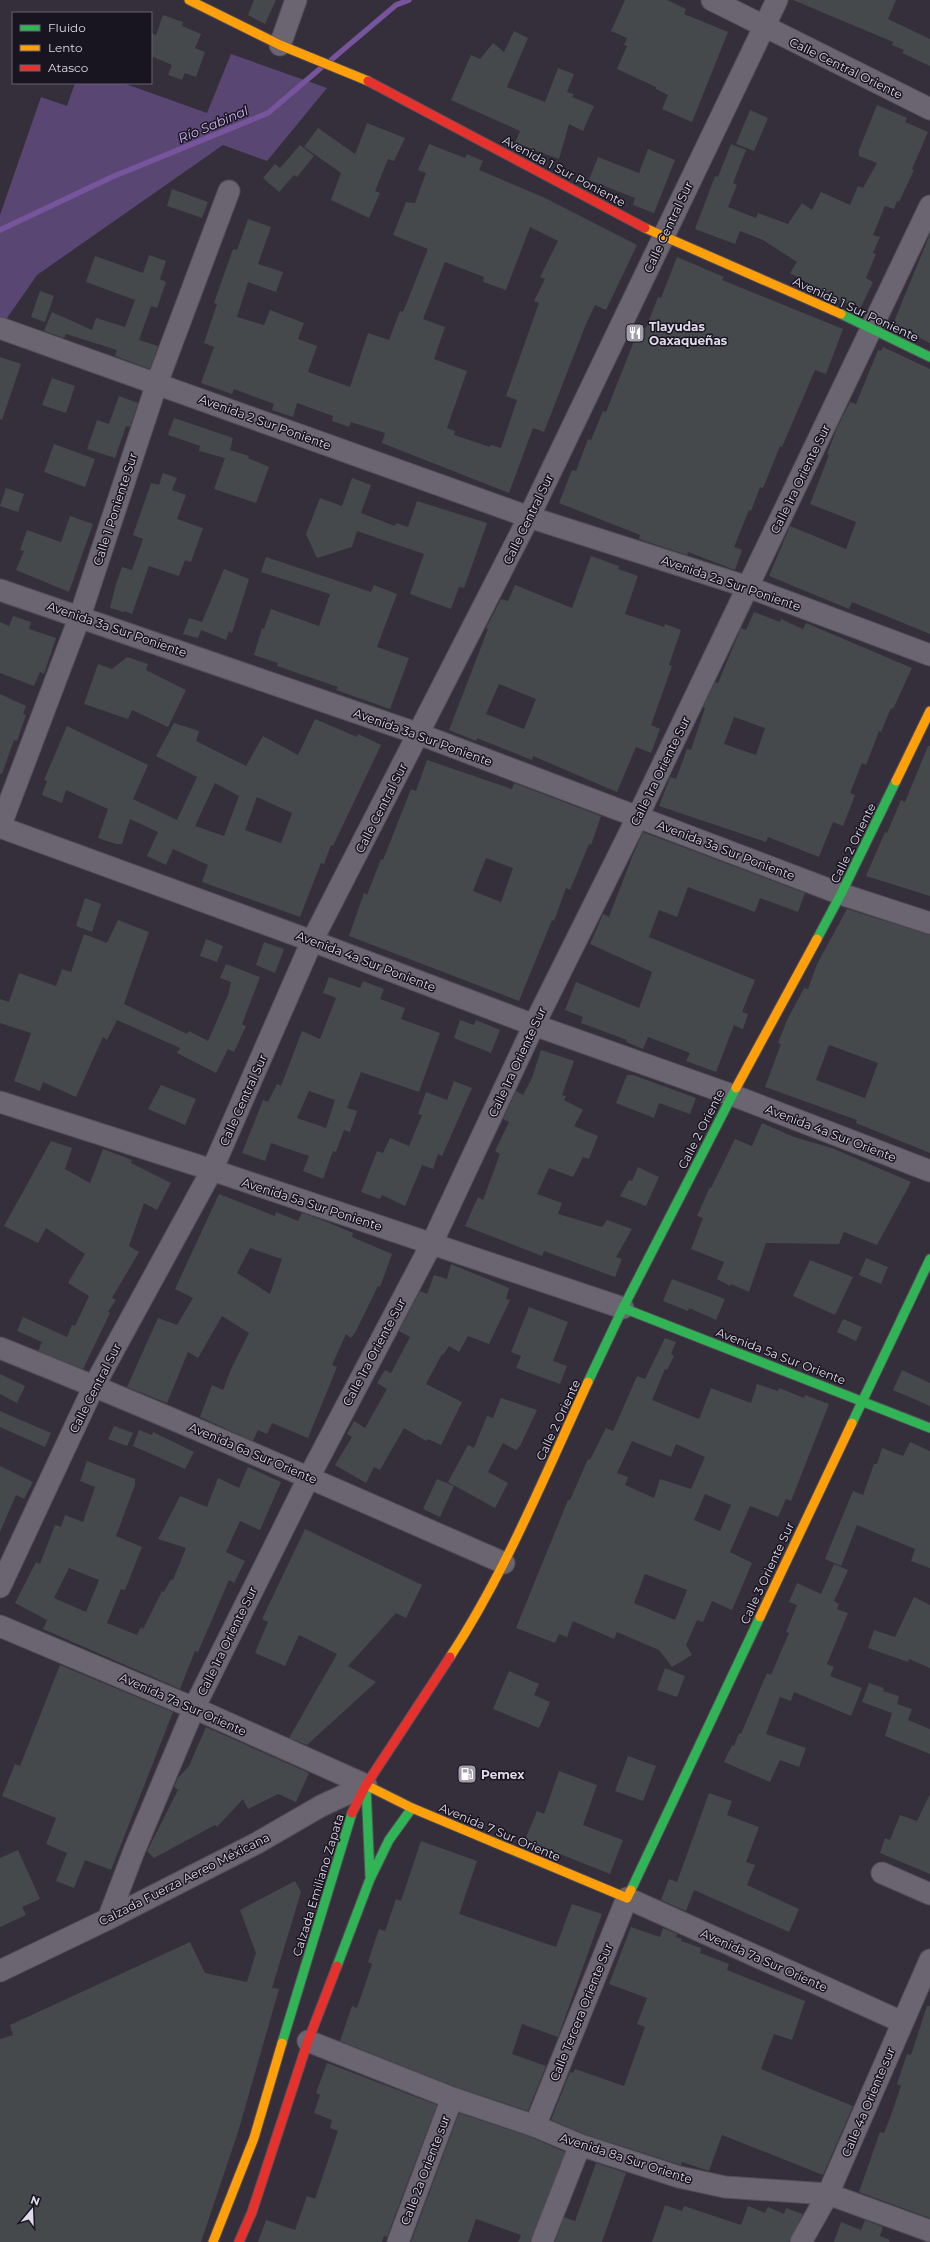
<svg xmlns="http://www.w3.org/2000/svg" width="930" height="2242" font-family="Montserrat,sans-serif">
<rect width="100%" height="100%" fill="#352f3c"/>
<path fill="#5a4673" d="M231,54l96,34 -60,73 -44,-16 -186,130 -37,53v-113l41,-118 26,9 8,-23h48l84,30z"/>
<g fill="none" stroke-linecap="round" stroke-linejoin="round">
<path stroke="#76559c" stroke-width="5.5" d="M331,60l65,-55 13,-5
M0,230l112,-53 156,-64 54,-46"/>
</g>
<path fill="#45494b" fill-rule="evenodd" d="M254,0h22l-11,24 -17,-9z
M625,0h42l19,9 -2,5 44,18 -36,90 -30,-13 6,-14 -12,-6v-2l-39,-18 10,-23 -3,-1 3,-7 -16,-7z
M793,0h103l-8,19 42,20v27l-28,-13 2,-3 -12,-5 1,-3z
M163,15l20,7 -1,4 19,8 -6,14 10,4 -9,25 -11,-4 -3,7 -14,-5 4,-10 -21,-9v-23l5,2z
M514,31l14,7 -21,49 38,15 13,-34 16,6 -7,18 7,2 -2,3 22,9 -11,25 -14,-7 -10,35 -44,-16 5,-12 -69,-31 20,-45 9,4 13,-16 11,9z
M877,105l30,13 -2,4 23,10 -16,37 2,1 -15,32 -2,-1 -3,8 -9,-3 -12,29 7,2 -7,16 3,1 -10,24 7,4 -13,27 -48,-21 1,-2 -23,-13 7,-11 -34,-22 -23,-9 -5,13 -40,-15 20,-53 3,1 13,-33 15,6 -13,33 4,2 -9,22 28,11 2,-5 30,11 14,-21 10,7 9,-18 29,13 8,-19 5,2 14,-25 -18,-7v-6z
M750,110l18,8 -14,33 -18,-7z
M367,123l38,15 -11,23 -6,-2 -13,32 5,2 -11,25 -38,-18 10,-27 -37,-26 14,-19 37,26z
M429,144l36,14 2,-4 16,7 -4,9 64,27 94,48 -31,65 -11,-5 -9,19 -42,108 -11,-4 -24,65 -127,-50 3,-10 -34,-11 -2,5 -17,-6 1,-5 -36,-13 -4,14 -21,-7 2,-6 -40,-15 -2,5 -31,-11 13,-36 -10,-4 13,-39 -3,-1 19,-54 4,1 11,-31 23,8 -13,37 25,8 -7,20 -28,-10 -11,35 27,8 6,-15 34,13 -6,16 19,7 -9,26 42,15 18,-54 21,7 11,-29 3,1 25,-63 -35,-14 13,-33 9,1 11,-30 -8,-3zM530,227l28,14 -18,36 5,2 -11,22 5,2 -33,93 11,4 -16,48 -10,-3 -1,2 -36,-12 1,-4 -8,-3 20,-57 -33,-12 11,-32 -22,-8 22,-57 39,15 -1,5 23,8z
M300,145l14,11 -17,21 -3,-2 -15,17 -16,-14 12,-14 5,4z
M648,149l27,11 -21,53 -21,-8 2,-7 -46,-18 9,-23 41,16z
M172,189l36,13 -6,16 -35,-12z
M930,234v109l-37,-19z
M149,255l17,6 -6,18 6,3 -9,26 -6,-2 -12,34 19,6 -8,23 -35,-13 2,-6 -51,-16 -2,4 -20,-7 8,-19 40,18 4,-12 29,9 10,-27 -49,-18 9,-26 48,17z
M677,257l47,20 -2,3 121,49 -17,45 -11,-4 -33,77 -2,-1 -17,42 -3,-1 -9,24 -2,-1 -15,37 8,3 -7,20 -47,-18 -1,3 -48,-16 1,-4 -81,-32 13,-33 4,1 12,-32 3,1 12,-29 3,1 34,-86 6,2 12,-31 3,1z
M40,291l14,5 -9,26 -14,-5z
M883,347l47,22v265l-78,-32 -3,7 -80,-33 21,-50 56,23 10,-27 -46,-18 19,-49 -2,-1 10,-26 13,-26 6,2 22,-54 3,1z
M0,357l21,7 -19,56 -2,-1z
M52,378l23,8 -9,27 -24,-8z
M119,396l19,7 -8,24 -4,-1 -11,32 -28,-9 10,-29 12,4z
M174,418l59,20 -3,12 19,6 -1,2 21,9 -13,36 -42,-14 11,-31 -26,-7 1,-5 -32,-11z
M54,444l41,15 -10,28 -41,-15z
M163,473l14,5 -5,12 14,5 -9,24 26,9 -12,34 -6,-2 -6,16 -30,-10 -17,48 -7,-3 -1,1 -14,-4 6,-24 6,-17 10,3 11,-31 -10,-4 18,-52 8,2z
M352,478l19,7 -10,28 34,13 1,-3 12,4 9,-26 70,22 -23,65 -5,-1 -8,22 -41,-15 14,-40 -67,-23 -5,16 -35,11 -11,-24 14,-36 22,8z
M6,488l18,6 -6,18 -18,-6z
M70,516l23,8 -24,68 -53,-22 8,-19 -4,-1 7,-20 34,12z
M591,556l28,10 -1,3 20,7 -13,38 39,13 1,-3 16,6 -12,35 3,1 -21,59 9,4 -9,24 -15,-6 -19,45 -84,-36 -1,4 -55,-22 -1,3 -27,-11 39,-101 -2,-1 15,-29 7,2 7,-16 57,23zM499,684l37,15 -12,30 -38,-15z
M266,557l105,35 3,-7 23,9 -20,53 32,11 -19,51 -54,-19 2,-3 -61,-21 1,-3 -24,-8 8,-27 2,1 7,-20 48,17 11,-32 -69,-22z
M224,569l25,10 -17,54 -3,-2 -3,9 -25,-10 -3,8 -15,-4 6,-16 13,4z
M754,612l26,10 1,-3 22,10 3,-6 106,45 -19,41 -2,-1 -10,24 -2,-1 -13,34 -4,-2 -12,30 5,2 -12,31 -10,-4 -14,35 -51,-20 -2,5 -107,-36 11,-29 6,2 11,-30 4,1 14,-42 -2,-1 12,-25 3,1 23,-55 5,2zM734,717l31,11 -9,27 -32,-11z
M13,616l18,6 -2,7 27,9 -12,36 -4,-2 -6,14 -34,-13v-51l9,4z
M127,657l21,7 -2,6 40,20 -18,37 -36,-17 -4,9 -44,-15 14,-40 14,5z
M0,694l26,12 -3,8 3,1 -9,26 -3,-1 -12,34h-2z
M315,719l42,18 1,-3 23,11 -48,101 -2,-1 -7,19 -3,-1 -21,54 -98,-35 6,-17 -35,-16 -7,16 -19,-9 11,-24 -28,-13 -8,25h-6l-18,-6 10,-29 -42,-19 -4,13 -20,-8 5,-14 -3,-1 23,-54 81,39 -15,34 44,21 20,-43 -41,-21 18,-33 25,8 -3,10 50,25 17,-30 35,19zM215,783l24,13 -15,40 -29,-10zM257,797l35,16 -11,30 -36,-13z
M928,746h2v150l-64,-20 19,-44 2,1 14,-33 4,2z
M427,760l85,29 2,-6 87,33 -10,29 -2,-1 -19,46 -4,-2 -12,33 -2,-1 -33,81 -170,-65 15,-43 3,2 14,-36 2,1 28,-71 5,2zM486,858l27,10 -12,34 -28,-11z
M643,832l162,61 -7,19 -38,-14 -5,14 -67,-25 -11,30 -18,-7 -10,27 106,43 -13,32 6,2 -5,15 -9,-4 -18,47 -30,-11 4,-8 -42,-16 -5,12 -17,-7 1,-2 -46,-17 2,-6 -18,-7 11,-28 63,26 13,-36 -62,-28 13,-30 6,3 23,-60z
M85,898l16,6 -9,28 -16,-6z
M847,909l83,26v218l-74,-30 1,-3 -92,-33 16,-43 -3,-1 9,-23 17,-32 4,1 9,-25zM829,1045l49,18 -13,35 -49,-18z
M118,920l31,12 -25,72 63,30 2,-3 19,10 20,-46 3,-13 -11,-4 6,-14 34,13 -18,47 4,2 -12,26 -6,-3 -12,24 -39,-20 3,-5 -63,-28 -10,20 -4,-3 -27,60 -33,-15 -3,9 -26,-10 17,-48 -31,-10v-24l9,3 10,-29 37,13 6,-17 9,3 13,-38 23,9z
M206,939l17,7 -6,16 -17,-6z
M264,942l20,7 -9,24 -19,-8z
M329,977l31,11 3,-7 21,8 -4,10 25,9 -4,11 39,14 -21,59 -58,-20 -14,36 10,3 -7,21 -6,-2 -8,22 -3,-1 -10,28 -20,-8 6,-15 -38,-13 -6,18 -23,-8 21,-53 5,2 9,-18 4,2 21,-55 18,8 16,-41 -13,-5zM309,1091l26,9 -9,28 -29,-10z
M460,1020l14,5 2,-5 24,10 -9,23 -37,-15z
M541,1050l33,11 -12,34 4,1 -2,4 19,10 -9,16 24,10 -9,23 -6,-2 -10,20 -24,-9 -12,26 25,9 -4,11 44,13 5,-7 25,9 -16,28 6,2 -7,18 -71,-26 -2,5 -77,-30 13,-29 5,3 17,-46 -5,-3 14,-29 -6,-3 13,-28 7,4 9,-17z
M627,1075h6l63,23 -6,16 -31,-11 -5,15 -38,-15z
M454,1081l18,7 -30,68 -4,-2 -5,15 -11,-4 -17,41 -23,-11 -2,4 -19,-7 16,-41 6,2 7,-15 19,8 13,-31 -4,-1 8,-22 21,8z
M161,1085l35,14 -11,26 -37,-16z
M762,1123l32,14 38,11 79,34 -34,63 -33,-13 -5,12 -73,-1 -17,49 -18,-8 -1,2 -13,-7 7,-17 -33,-13 12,-31 -6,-2 13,-29 1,1 24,-49 17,7z
M51,1141l21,7 -7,21 25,14 13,-34 29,11 -1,3 40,20 -14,27 -13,-7 -15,43 10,6 -27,46 4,2 -8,12 2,1 -27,56 -45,-18 4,-9 -25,-11 6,-14 44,20 5,-12 3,1 14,-30 -21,-13 17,-29 -39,-26 -8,15 -34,-17z
M638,1167l21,10 -13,29 -26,-10 9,-16 3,1z
M219,1194l56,22 1,-4 22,9 4,-8 18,6 33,14 -1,4 40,17 -12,33 -2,-1 -22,45 -5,7 -5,-4 -14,31 5,2 -29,71 -36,-15 -5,11 -9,-4 -5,11 -53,-24 12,-32 11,5 8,-21 18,-36 -27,-17 -24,42 -10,-6 -21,51 -40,-16 31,-69 19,7 16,-27 -18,-9zM250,1248l32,11 -12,35 -33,-21z
M866,1258l22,9 -7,17 -22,-9z
M810,1260l43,17 -18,38 -42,-19z
M451,1264l58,24 -3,11 4,1 -21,44 -21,-8 -9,16 -10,-6 -6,9 -1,-1 -16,30 36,18 -21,43 -13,-6 -2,2 -22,-13 -24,42 -6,-3 -8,16 -31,-18 17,-28 -5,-3 7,-13 11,7 22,-39 -10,-6 8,-13 6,3 19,-36 -11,-6 21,-40 7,3 7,-19 13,4z
M672,1279l53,20 -9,21 -27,-12 -1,3 -25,-10z
M529,1307l39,15 -15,39 14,5 -7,18 -44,-16 5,-12 -10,-4z
M843,1319l19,8 -6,14 -19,-9z
M665,1338l11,4 -5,12 3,2 -7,14 -2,-1 -13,31 47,19 12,-31 40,15 6,-19 21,7 1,-3 25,10 1,-3 24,9 -38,97 -5,-2 -8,18 -28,-11 -20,46 22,11 -20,47 -20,-9 -9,21 -6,-2 -11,25 6,10 -20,12 -13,-17 -42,-18 -3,7 -41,-18 -6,16 -8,-3 -4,9 -39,-15 52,-128h2l18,-41 2,1 16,-32 7,3 24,-55 8,3zM632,1441l39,16 5,-13 29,13 -14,32 -31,-10 -6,19 -29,-13 3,-8 -11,-4zM705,1494l26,11 -11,26 -26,-11zM645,1574l42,16 -12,30 -41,-17z
M902,1370l28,13v23l-37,-16z
M0,1374l25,12 -8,17 -17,-9z
M501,1398l36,12 -17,36 -4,4 -13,-7 -15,29 20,11 -13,25 -47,-26 20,-37 6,3 13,-32 6,2z
M0,1411l51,22 -6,14 -45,-20z
M114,1426l19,7 -6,13 -19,-7z
M139,1430l13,5 1,-3 41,20 -9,17 -52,-23z
M910,1442l20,9v117l-19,-7 4,-12 -58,-24 -16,41 -16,-7 28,-68 10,4 11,-31h3l5,-16 21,8z
M87,1461l48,18v6l-19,51 26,11 -17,43 -4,-1 -14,34 30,12 4,-8 2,2 19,-38 2,1 7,-13 2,1 13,-32 -28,-9 22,-43 27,11 11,-29 21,10 9,-21 33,15 -21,48 -20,-9 -14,31 19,9 -11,22 -5,-3 -31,72 -3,-1 -15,38 -137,-60 4,-9 -32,-17 21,-41 4,2 15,-39 6,2 4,-12 18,7 12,-35 -15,-6zM69,1568l30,12 -13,32 -32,-14z
M0,1466l33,16 -9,17 -8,-4 -16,37z
M437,1479l17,7 -14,31 -17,-8z
M305,1529l117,56 -16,33 -10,-5 -48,53 28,16 -69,63 -18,-7 48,-84 -38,-19 -14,31 -30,-13 13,-31 -6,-3z
M834,1564l14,6 -14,31 5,3 -2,5 11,4 -21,51 7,3 -4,9 32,12 -11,28 -57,-24 -3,9 -11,-4 -14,37 40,14 -7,19 -19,-7 -10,22 -46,-20 8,-17 2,1 5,-13 2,1 26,-61 4,2 18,-42 -3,-1 11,-27 -8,-3 8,-19 24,11z
M914,1597l16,8v63l-21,-9 -1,3 -40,-14 6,-18 21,7z
M60,1665l113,47 -62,158 -26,-10 -11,28 -18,-7 11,-28 -21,-9 10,-26 -54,-22 13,-32 5,2z
M665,1668l20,8 -8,21 -20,-7z
M509,1671l30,13 -5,11 16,7 -11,26 -46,-19z
M869,1683l15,5 -1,3 16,5 -2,8 15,5 -4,11 22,9v25l-45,-18 7,-23 -30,-11z
M206,1727l103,46 -13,29 -18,-8 -30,15 -5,-10 -26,28 -2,-2 -61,33 -7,-7 31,-61 -4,-3 4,-9 11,-12z
M628,1756l28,10 -13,35 -28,-10z
M559,1771l38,14 -14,40 40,15 -13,34 -85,-34 12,-29 7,3z
M709,1793l23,8 -5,14 32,12 -13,35 9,3 -8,20 52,24 -10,23 -95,-42 -8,21 -25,-11 8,-21 8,3z
M930,1794v80l-50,-21 5,-15 5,2 10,-25 17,6z
M421,1841l56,20 -18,53 97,33 16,-43 30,10 -44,123 -36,-13 -10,30 34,12 -18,45 -72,-24 -116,-46 12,-35 5,2 15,-44 -4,-2 11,-33 6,2 11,-32 5,2z
M18,1850l22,49 -18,8 4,8 -26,12v-69z
M295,1881l6,11 -29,96 7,1 -41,143 -37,110h-201v-203l13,-4 -3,-10 180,-83 15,31 42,9 9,-29 -16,-43z
M631,1927l29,10 3,-9 14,6 -1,3 6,2 -1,2 20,7 -1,5 29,11 -2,6 78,31 -13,39 -18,-6 -13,35 92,37 -30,69 -101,-40 -13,36 -27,-9 -1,3 -97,-31 -33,-14 19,-48 3,1 2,-4 49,17 21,-59 -8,-3 10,-26 -38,-14z
M927,2006h3v212l-71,-26 21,-60 4,1 6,-15 11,-32 -4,-2 10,-30 4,1z
M327,2063l110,42 -49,129 -1,3 -3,-1 -2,6h-124l8,-22 29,10 12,-34 8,3 23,-68 -8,-3 2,-8 -18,-7 6,-18 -4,-2z
M459,2113l72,24 34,15 -35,90h-12l3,-7 -45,-16 -8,23h-57z
M596,2163l30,10 -24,69h-47l9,-25 11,4z
M665,2205l17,6 2,-5 57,19 7,-19 17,7 3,-6 16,7 2,-6 17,6 -14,28h-137z
M865,2220l18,7 -3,9 10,4 -1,2h-55l7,-20 20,8z"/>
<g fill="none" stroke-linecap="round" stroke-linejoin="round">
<g stroke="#534e5a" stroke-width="23">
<path id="street" d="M712,0l218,109
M280,45l16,-45
M0,328l529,189 219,70 182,68
M0,590l419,144 422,160 89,29
M0,827l312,114 222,84 198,70 198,76
M0,827l80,-211 77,-233 72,-192
M0,1102l212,68 411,138
M0,1348c170,68 337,142 504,215
M0,1587l94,-201 118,-216 100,-229 217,-424 248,-517
M0,1626l194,82 172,77
M882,1873l48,21
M108,1919l26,-68 60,-143 115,-231 123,-234 102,-218 104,-209 292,-610
M0,1971l108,-52 149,-76 64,-37 45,-21
M308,2041l144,57 83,28 45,19 99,32 46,10 103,7 102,37
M535,2126l92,-228 275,124
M398,2242l54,-144
M542,2242l38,-97
M801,2242l27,-48 102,-234"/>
</g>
<g stroke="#534e5a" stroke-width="11">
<path id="fast" d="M841,314l89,43
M817,939l24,-45 55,-113
M623,1308l307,120
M588,1382l35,-74 113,-220
M852,1423l78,-164
M366,1786l4,90
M631,1890l129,-273
M337,1966l33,-87 19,-39 23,-32
M282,2043l70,-230"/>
</g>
<g stroke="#534e5a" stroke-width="11">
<path id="slow" d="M189,0l91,45 88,36
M645,228l196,86
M896,781l34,-70
M736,1088l81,-149
M760,1617l92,-194
M450,1657c56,-86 95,-182 138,-275
M366,1785l46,23 215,90 4,-8
M213,2242l41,-104 28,-95"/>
</g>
<g stroke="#534e5a" stroke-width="11">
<path id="jam" d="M368,81l277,147
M352,1813l14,-28 84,-128
M239,2242l13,-30 56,-171 29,-75"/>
</g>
<use href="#street" stroke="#6b6571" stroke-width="21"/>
<use href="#fast" stroke="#30b455" stroke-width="9"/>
<use href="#slow" stroke="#ff9f0a" stroke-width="9"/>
<use href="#jam" stroke="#e5322d" stroke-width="9"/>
</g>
<defs>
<g id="restaurant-square" transform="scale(1)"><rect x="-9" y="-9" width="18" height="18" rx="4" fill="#a49eac" stroke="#191520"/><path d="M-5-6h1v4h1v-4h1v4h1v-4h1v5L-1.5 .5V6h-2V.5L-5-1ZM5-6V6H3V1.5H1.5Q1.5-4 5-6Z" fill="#fff"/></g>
<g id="fuel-square" transform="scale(1)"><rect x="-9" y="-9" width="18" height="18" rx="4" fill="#a49eac" stroke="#191520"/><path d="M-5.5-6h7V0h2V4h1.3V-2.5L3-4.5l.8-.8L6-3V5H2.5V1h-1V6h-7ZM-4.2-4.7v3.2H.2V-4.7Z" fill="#fff"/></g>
</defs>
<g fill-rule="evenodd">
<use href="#restaurant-square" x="635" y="333"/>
<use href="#fuel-square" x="467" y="1774"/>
</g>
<g text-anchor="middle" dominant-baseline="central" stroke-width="3" stroke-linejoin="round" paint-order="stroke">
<g font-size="12" fill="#dfd9e9" stroke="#191520">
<text transform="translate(846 68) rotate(26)">Calle Central Oriente</text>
<text transform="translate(564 171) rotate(28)">Avenida 1 Sur Poniente</text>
<text transform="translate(668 227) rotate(-65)">Calle Central Sur</text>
<text transform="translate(856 309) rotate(25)">Avenida 1 Sur Poniente</text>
<text transform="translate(265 422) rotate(20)">Avenida 2 Sur Poniente</text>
<text transform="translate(800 479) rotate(-64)">Calle 1ra Oriente Sur</text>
<text transform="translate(115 509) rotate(-72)">Calle 1 Poniente Sur</text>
<text transform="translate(528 519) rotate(-64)">Calle Central Sur</text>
<text transform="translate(731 583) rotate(19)">Avenida 2a Sur Poniente</text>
<text transform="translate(117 629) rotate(19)">Avenida 3a Sur Poniente</text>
<text transform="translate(423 737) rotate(20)">Avenida 3a Sur Poniente</text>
<text transform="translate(660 771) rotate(-64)">Calle 1ra Oriente Sur</text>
<text transform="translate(381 808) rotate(-63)">Calle Central Sur</text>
<text transform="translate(853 843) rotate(-64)">Calle 2 Oriente</text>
<text transform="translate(726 850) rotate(21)">Avenida 3a Sur Poniente</text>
<text transform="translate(366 961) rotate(21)">Avenida 4a Sur Poniente</text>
<text transform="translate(517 1062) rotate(-65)">Calle 1ra Oriente Sur</text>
<text transform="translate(243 1100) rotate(-66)">Calle Central Sur</text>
<text transform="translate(701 1129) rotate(-63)">Calle 2 Oriente</text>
<text transform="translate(831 1133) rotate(21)">Avenida 4a Sur Oriente</text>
<text transform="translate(312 1204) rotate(18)">Avenida 5a Sur Poniente</text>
<text transform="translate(374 1352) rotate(-62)">Calle 1ra Oriente Sur</text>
<text transform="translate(781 1356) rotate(21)">Avenida 5a Sur Oriente</text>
<text transform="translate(95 1388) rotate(-63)">Calle Central Sur</text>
<text transform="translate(558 1420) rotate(-65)">Calle 2 Oriente</text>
<text transform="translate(253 1453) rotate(23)">Avenida 6a Sur Oriente</text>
<text transform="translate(767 1573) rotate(-65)">Calle 3 Oriente Sur</text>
<text transform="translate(227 1641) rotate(-64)">Calle 1ra Oriente Sur</text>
<text transform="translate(183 1704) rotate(24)">Avenida 7a Sur Oriente</text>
<text transform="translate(500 1832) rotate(23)">Avenida 7 Sur Oriente</text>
<text transform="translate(184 1879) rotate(-27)">Calzada Fuerza Aereo Méxicana</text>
<text transform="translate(318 1885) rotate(-73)">Calzada Emiliano Zapata</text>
<text transform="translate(764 1960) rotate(24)">Avenida 7a Sur Oriente</text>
<text transform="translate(581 2012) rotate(-68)">Calle Tercera Oriente Sur</text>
<text transform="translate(868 2102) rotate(-67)">Calle 4a Oriente sur</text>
<text transform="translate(626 2158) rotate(18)">Avenida 8a Sur Oriente</text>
<text transform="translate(425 2170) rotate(-69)">Calle 2a Oriente sur</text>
</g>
<g font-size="12" font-weight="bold" fill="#dfd9e9" stroke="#191520" text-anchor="start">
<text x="649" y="326">Tlayudas<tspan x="649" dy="14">Oaxaqueñas</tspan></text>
<text x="481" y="1774">Pemex</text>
</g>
<g font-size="13" font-style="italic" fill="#ceb4f3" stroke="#191520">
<text transform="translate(213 124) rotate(-23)">Río Sabinal</text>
</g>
</g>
<rect x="12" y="12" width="140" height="72" fill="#191520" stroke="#686370"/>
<rect x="20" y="25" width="20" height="6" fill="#30b455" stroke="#686370"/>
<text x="48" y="32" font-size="12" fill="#dfd9e9">Fluido</text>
<rect x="20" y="45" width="20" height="6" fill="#ff9f0a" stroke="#686370"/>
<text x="48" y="52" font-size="12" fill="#dfd9e9">Lento</text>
<rect x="20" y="65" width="20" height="6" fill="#e5322d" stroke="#686370"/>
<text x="48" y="72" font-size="12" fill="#dfd9e9">Atasco</text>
<g transform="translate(32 2210) rotate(19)" stroke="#191520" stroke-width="3" paint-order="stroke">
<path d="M0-3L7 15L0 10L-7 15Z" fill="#dfd9e9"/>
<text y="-6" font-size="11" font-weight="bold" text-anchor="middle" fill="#dfd9e9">N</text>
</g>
</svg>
